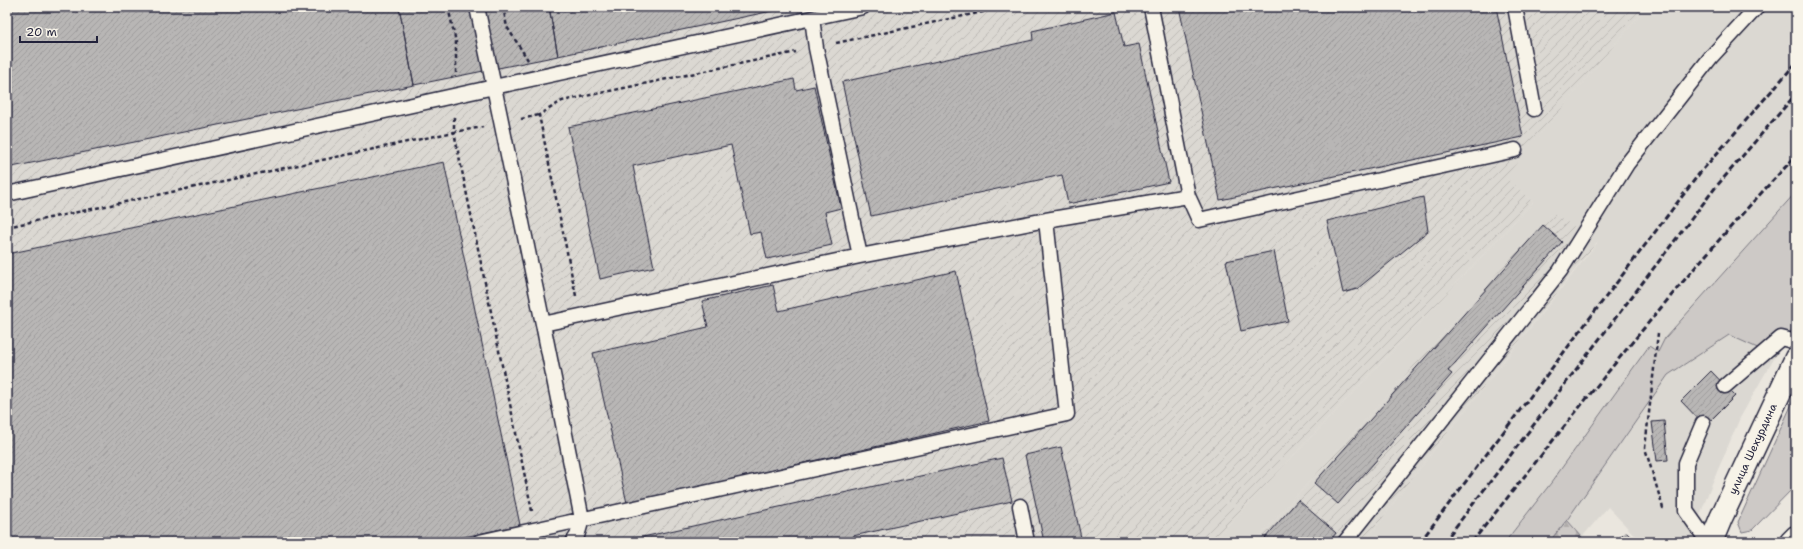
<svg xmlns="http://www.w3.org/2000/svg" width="1803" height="549" font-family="'Shantell Sans',sans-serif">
<defs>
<pattern id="industrial-furrows" width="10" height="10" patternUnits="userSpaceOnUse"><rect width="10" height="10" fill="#dbd8d2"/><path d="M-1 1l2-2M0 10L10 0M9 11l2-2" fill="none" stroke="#bcb9b5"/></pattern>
<pattern id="forest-firs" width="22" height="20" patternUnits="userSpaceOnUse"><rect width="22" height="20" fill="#cdc9c6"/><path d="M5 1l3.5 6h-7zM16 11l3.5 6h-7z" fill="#b0acab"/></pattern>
<pattern id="building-hatch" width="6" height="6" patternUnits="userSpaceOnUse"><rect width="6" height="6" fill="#b8b6b5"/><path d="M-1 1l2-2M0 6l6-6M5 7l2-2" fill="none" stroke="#9e9c9d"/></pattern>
</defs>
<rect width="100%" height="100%" fill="#eae6de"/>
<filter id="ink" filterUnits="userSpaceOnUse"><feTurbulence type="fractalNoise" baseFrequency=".025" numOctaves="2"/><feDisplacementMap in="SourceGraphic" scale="8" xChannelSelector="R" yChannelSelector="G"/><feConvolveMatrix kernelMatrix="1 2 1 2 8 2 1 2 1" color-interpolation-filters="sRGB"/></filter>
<g filter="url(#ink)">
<path fill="#dbd8d2" d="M1646,7h150v185l-131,146 -7,14 -9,-6 -98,137 -46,59h-140l43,-59 189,-240 -45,-30 -297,329h-43l321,-340 -29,-25z
M1729,335l46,21 -35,62 -29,68 -21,56h-49l-33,-35 -26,30 -15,-17 101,-145z"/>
<path fill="url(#industrial-furrows)" d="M7,7h1639l-141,170 28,25 -321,340h-1205z
M1552,212l45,30 -189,241 -43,59h-110z"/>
<path fill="#cdc9c6" stroke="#787680" d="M1796,192v131l-21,33 -46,-21 -61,40 -101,145 -18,22h-44l46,-59 98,-137 9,6 7,-14z
M1796,395v90l-44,45 -10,2 -4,-10z"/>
<path fill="url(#forest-firs)" stroke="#787680" d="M1567,520l15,17 -4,5h-29z"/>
<path fill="url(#building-hatch)" stroke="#22223b" d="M7,7h392l15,78 -407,83z
M399,7h150l9,49 -144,29z
M549,7h242l-233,49z
M1179,7h317l27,130 -303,63z
M1116,12l8,35 15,-3 30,138 -101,22 -6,-29 -191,41 -29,-134 191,-42 -1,-9z
M794,79l2,11 18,-4 27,122 -16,4 7,33 -65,14 -6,-27 -11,2 -19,-89 -98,21 21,101 -54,12 -32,-152z
M444,162l76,363 -79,17h-434v-288z
M1423,197l5,34 -71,58 -14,4 -16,-72z
M1543,225l19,17 -114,129 4,3 -114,130 -24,-21z
M1274,251l14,70 -47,10 -15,-70z
M956,271l33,150 -362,82 -34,-150 115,-26 -6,-26 71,-16 6,26z
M1711,371l24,25 -30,30 -24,-25z
M1664,421l4,39 -11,1 -5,-39z
M1061,447l21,95h-38l-19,-87z
M1002,458l10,43 -159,35 1,6h-234z
M1298,500l38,33 -7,9h-59l-5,-4z
M1626,531l10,11h-21z"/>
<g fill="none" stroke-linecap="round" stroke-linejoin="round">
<g stroke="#22223b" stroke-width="17">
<path id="lane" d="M1151,7l37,189 11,24 316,-70
M1515,7l19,102
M7,194l487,-107 -17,-80
M860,256l-44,-208 -4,-30 51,-11
M543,324l-49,-237 318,-69
M1725,386l56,-48 15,4
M1703,423l-17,40v48l22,31
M1020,506l7,36
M479,542l588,-128 -21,-194
M573,542l4,-6 5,-17 -39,-195 317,-68 186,-36 142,-24
M1345,542l215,-271 67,-107 84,-107 46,-50"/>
</g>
<g stroke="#22223b" stroke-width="25">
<path id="primary" d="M1711,542l10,-24 75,-160
M1791,542l5,-5"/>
</g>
<path stroke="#22223b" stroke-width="2.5" stroke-dasharray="4 3" stroke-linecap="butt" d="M448,7l8,35v34
M503,7l4,20 21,33
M836,43l170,-36
M454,117v15l29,-5
M521,119l18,-4
M7,227l447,-95 78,379
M576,296l-37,-181 23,-14 234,-49
M1658,333l-13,115 18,60h2"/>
<use href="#lane" stroke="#f7f3e8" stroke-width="14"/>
<use href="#primary" stroke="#f7f3e8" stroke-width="22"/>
<path stroke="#22223b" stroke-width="3" stroke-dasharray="6 3" stroke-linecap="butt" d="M1420,542l279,-368 97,-111
M1444,542l271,-354 81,-94
M1472,542c105,-131 208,-265 324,-386"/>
</g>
</g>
<g text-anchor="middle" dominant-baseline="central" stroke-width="3" stroke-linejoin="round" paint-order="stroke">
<g font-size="11" fill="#22223b" stroke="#f7f3e8">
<text transform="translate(1753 449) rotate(-65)">улица Шехурдина</text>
</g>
</g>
<rect width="1803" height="549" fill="none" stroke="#f7f3e8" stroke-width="24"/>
<rect x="12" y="12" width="1779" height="525" fill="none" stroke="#22223b" stroke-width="1.5" filter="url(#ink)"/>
<path d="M20 36v6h77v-6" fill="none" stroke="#22223b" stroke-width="2"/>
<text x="26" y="36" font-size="12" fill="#22223b" stroke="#f7f3e8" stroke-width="3" paint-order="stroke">20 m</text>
</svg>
